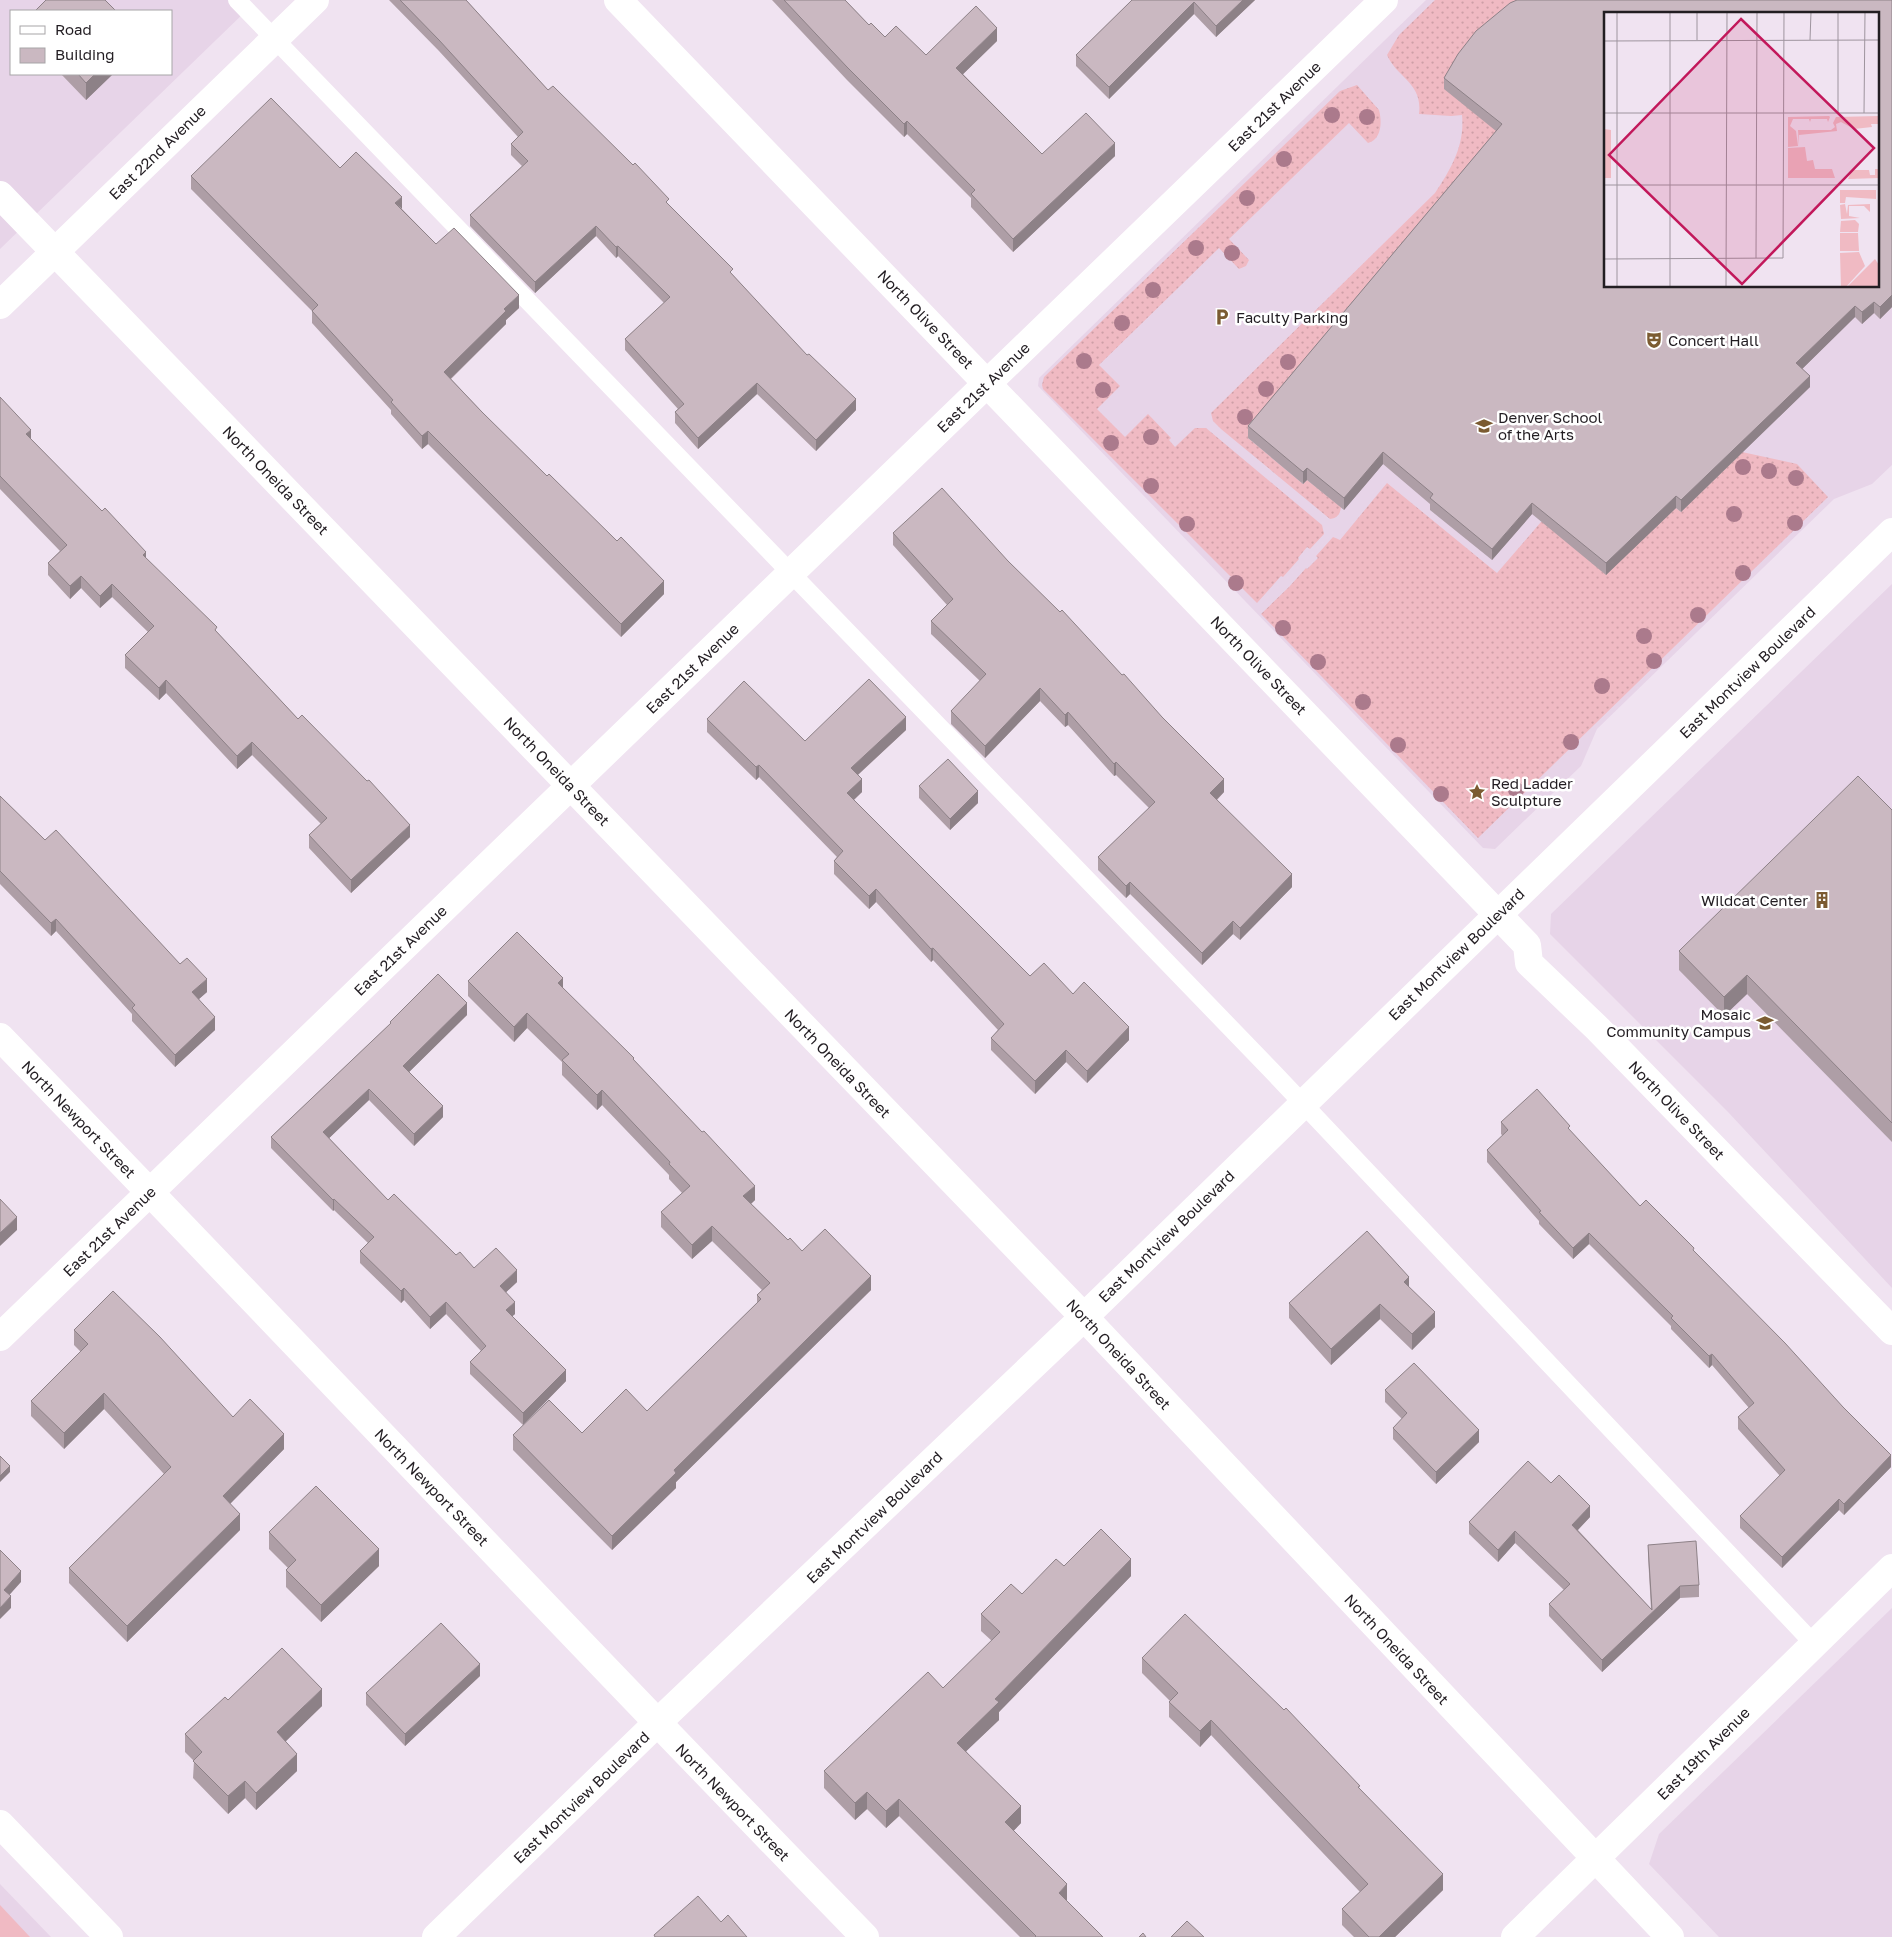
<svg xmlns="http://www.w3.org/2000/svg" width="1892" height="1937" font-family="'Golos Text',sans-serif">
<defs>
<pattern id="grass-dots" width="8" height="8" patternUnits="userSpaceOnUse" patternTransform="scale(1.25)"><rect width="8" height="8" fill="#f0bac3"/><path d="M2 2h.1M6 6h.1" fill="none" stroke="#ce9fa7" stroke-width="1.8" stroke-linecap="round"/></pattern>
</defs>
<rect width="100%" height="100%" fill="#f0e3f1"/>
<path fill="#e7d4e8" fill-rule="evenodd" d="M0,0h237l10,10 -247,239zM11,11h160v63h-160z
M1426,0h466v465l-20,19 -38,15 -237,230 -16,37 -86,83 -12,-1 -445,-462 1,-8zM1606,14h272v272h-272z
M1892,584v704l-164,-176 -178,-178 1,-20z
M1892,1608v329h-173l-70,-73 10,-30z
M0,1884l51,53h-51z"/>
<path fill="url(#grass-dots)" d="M1435,0h105l-38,136 -254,302 55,46 4,-4 34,27c-1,8 -4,11 -11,12l-109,-90 -8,-8 -2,-8 224,-220c16,-24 30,-48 27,-78l-11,1 -32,-2c4,-31 -22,-36 -32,-59l12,-20z
M1357,85l22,25c3,11 3,29 -11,33l-19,-20 -120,116 20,21 -3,6 -7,3 -20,-21 -120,117 21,21 -23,23 28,28 23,-23 23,24 -2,2 6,7 20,-19h11l116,97 2,9 -14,15 -3,-2 -9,11 1,1 -16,18 -2,-1 -24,27 -214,-214 -1,-4 2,-8 296,-286z
M1742,452l55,12 31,33 -350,341 -217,-224 28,-27 17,-19 1,1 11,-11 -2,-2 17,-19 7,3 47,-57 110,90 44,-51 135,-14 5,4z"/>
<path fill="#f0bac3" d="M0,1905l30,32h-30z"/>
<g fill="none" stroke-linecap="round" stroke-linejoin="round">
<path stroke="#fff" stroke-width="18" d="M237,0l1036,1072 541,572"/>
<path stroke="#fff" stroke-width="28" d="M618,0l909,945 2,18 69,66 294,302
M0,305l315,-305
M0,1037c290,299 574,602 865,900
M0,1337l1384,-1337
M0,1824l109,113
M1515,1937l377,-369"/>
<path stroke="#fff" stroke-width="28" d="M0,195l1084,1122 586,620
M436,1937l221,-214 427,-406 808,-785"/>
</g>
<g fill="#ab7a8c">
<circle cx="1332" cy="115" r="8"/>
<circle cx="1367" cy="117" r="8"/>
<circle cx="1284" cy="159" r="8"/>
<circle cx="1247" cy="198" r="8"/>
<circle cx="1196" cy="248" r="8"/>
<circle cx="1232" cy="253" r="8"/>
<circle cx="1153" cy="290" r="8"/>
<circle cx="1122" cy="323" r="8"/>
<circle cx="1084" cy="361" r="8"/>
<circle cx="1288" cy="362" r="8"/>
<circle cx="1266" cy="389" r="8"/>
<circle cx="1103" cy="390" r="8"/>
<circle cx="1245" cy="417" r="8"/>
<circle cx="1151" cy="437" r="8"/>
<circle cx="1111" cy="443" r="8"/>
<circle cx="1743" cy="467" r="8"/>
<circle cx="1769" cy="471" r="8"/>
<circle cx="1796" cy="478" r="8"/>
<circle cx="1151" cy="486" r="8"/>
<circle cx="1734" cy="514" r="8"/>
<circle cx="1795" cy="523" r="8"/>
<circle cx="1187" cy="524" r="8"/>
<circle cx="1743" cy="573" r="8"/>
<circle cx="1236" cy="583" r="8"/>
<circle cx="1698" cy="615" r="8"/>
<circle cx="1283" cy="628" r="8"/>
<circle cx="1644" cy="636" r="8"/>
<circle cx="1654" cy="661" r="8"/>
<circle cx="1318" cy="662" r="8"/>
<circle cx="1602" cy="686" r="8"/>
<circle cx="1363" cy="702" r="8"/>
<circle cx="1571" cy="742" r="8"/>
<circle cx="1398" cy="745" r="8"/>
<circle cx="1516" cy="790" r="8"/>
<circle cx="1441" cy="794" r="8"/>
</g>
<path fill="#ae9ea6" d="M389,0h77l82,90 121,115 187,205 -40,41 -59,-57 -59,55 -23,-26v-11l3,-3 -53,-59v-11l39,-36 -46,-47 -2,2 -20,-22 -61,57 -65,-67v-11l52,-49 -11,-11v-11l7,-7 -79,-86z
M772,0h73l24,25 16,12 41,18 71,-14 -34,33 79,80 73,2 -102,96 -42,-45v-9l-64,-64 -3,3 -57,-57z
M1132,0h123l-39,37 -22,-23 -85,85 -33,-33v-11z
M1892,0v307l-12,12 -6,-6 -12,11 -7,-7 -53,52 8,18 -129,125 -5,-4 -70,67 -74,-61 -40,46 -62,-50v-6l-47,-40 -39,46 -37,-30 -4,4 -55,-46v-12l248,-295 -52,-42v-11z
M61,74h52l-27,26z
M340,168l62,41 34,35 83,64 -13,12v4l-55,55 31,33 182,182 -43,43 -193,-193 -6,5 -31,-35v-4l-79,-87v-12l-121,-122v-13z
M0,397l31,42 186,193 81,87 112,118 -59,56 -42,-45v-13l12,-11 -69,-69 -15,14 -71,-76 -7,7 -34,-32v-13l23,-23 -36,-35 -12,11 -19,-20 -11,11 -22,-24v-12l12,-12 -60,-62z
M893,533l115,28 216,231 -7,8 75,87 -52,53 -7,-6 -31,31 -72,-71 -4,4 -28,-28v-13l51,-49 -33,-33 -2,1 -46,-51 -3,2 -25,-26 -55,57 -34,-34v-13l29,-30 -49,-47v-13l16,-16 -54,-60z
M707,719l98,22 101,-11 -48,45 4,17 -8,8 176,176 43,18 56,46 -42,43 -21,-21 -31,32 -44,-44v-12l7,-8 -65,-70 -2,2 -55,-60 -7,7 -35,-35v-13l3,-4 -78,-80 -3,3 -49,-48z
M919,786l59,17 -28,27 -31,-32z
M0,796l45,44 162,152 -8,7 16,31 -40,37 -43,-46v-7l-76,-83 -5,5 -51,-52z
M1892,810v332l-145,-148 -23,22 -45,-46v-19z
M468,981l95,8 71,71 121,140 -4,4 37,36 14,11 69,39 -195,192v6l-64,62 -99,-100v-15l69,-2 65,-22 110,-108v-8l5,-5 -50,-49 -20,18 -31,-32v-15l21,-19 -13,-14v-4l-67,-70 -5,5 -35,-35v-13l-35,-34 -13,14 -46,-46z
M467,1015l-58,57 34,45 -29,29 -45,-46 -40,38 59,62 68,55 18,13 43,14 -11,10 9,22 -3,2 54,65 -43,44 -53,-51v-12l11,-11 -35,-37 -16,15 -26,-29 -3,3 -41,-40v-12l8,-8 -34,-33 -1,1 -62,-63v-11l119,-113v-2z
M1501,1122l69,9 70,75 54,46 197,215 -47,48 -5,-5 -57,58 -42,-40v-12l40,-40 -42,-47v-12l11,-9 -37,-43 -3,3 -38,-39v-3l-82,-82 -16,15 -34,-35v-3l-52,-59v-12l16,-14 -2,-2z
M1409,1287l26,40 -23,23 -32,-31 -49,46 -42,-47v-15z
M74,1330l159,87 51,32 -54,55 10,26 -113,112 -58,-59v-15l95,-94 -60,-65 -40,40 -33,-33v-15l50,-49 -7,-7z
M1385,1390l94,52 -43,42 -43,-45v-11l9,-9 -17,-17z
M1551,1483l39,34 -12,13 73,79 -3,-53v-11l51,40v12l-19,1 -78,74 -53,-56v-12l15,-14 -49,-47 -17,19 -29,-28v-12z
M269,1532l110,34 -58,56 -35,-35v-17l2,-2 -19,-19z
M1064,1566l67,10 -132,136v8l-33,31 55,72 -8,8 54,70 36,36h-83l-121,-121 -13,12 -19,-19 -12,11 -31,-32v-17l119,-83 49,-47 -11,-10v-17l41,-20z
M1142,1658l218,131 83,101 -48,47h-41l-12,-12v-16l18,-17 -149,-157 -11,12 -31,-30v-15l1,-1 -28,-28z
M480,1676l-75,70 -39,-41v-12z
M228,1700l94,6 -37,35 12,30 -41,39 -11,-12 -17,16 -35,-36 1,-17 -9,-9v-18z"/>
<path fill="#8d8187" d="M1243,0h12l-39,37v-11z
M1194,2v12l-85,85v-12z
M997,28v13l-41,40v-13z
M95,74h18l-27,26v-17z
M907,121v13l-3,3v-13z
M1115,143v13l-102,96v-13z
M402,197v12l-7,-6z
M596,226v10l-61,57v-11z
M618,246v10l-2,2v-11z
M519,295v13l-13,12v4l-62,61v-13l60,-63z
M1892,295v12l-12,12v-12z
M1874,302v11l-12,11v-12z
M1855,306v11l-59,58v-12z
M1810,376v11l-129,125v-12z
M757,383v11l-59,55v-11z
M856,399v11l-40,41v-11z
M31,430v13l-5,-9z
M428,431v13l-6,5v-13z
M1383,452v12l-39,46v-12z
M1307,468v12l-4,4v-12z
M1676,496v12l-70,67v-12z
M1532,503v11l-40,46v-11z
M146,552v13l-3,-10z
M81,576v12l-11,11v-13z
M664,581v13l-43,43v-13z
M112,584v13l-12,11v-12z
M166,680v13l-7,7v-12z
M1040,688v13l-55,57v-12z
M1068,712v13l-3,2v-12z
M906,717v13l-55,51v-13z
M252,742v13l-15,14v-13z
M1116,762v13l-2,1v-12z
M759,765v12l-3,3v-13z
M862,779v13l-15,14v-13z
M1224,779v13l-14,14v-13z
M978,791v12l-28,27v-11z
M410,825v12l-59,56v-13z
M1292,874v13l-52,53v-12z
M1130,882v12l-4,4v-12z
M876,889v13l-7,7v-13z
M56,919v12l-5,5v-13z
M1233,921v13l-31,31v-12z
M933,948v12l-2,2v-13z
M1747,975v19l-23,22v-19z
M563,978v14l-5,-9z
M207,979v13l-15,13v-13z
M467,1003v12l-64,63v-12z
M527,1013v15l-13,14v-15z
M215,1017v13l-40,37v-12z
M1129,1027v13l-42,43v-12z
M1066,1050v12l-31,32v-13z
M369,1089v11l-46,44v-12z
M602,1090v15l-5,5v-15z
M443,1106v11l-29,29v-12z
M755,1186v14l-12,11v-15z
M334,1199v11l-1,1v-11z
M17,1217v13l-17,16v-13z
M712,1226v15l-20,18v-14z
M1589,1233v11l-16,15v-11z
M517,1270v12l-17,16v-12z
M871,1276v14l-195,192v6l-64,62v-14l62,-66z
M1409,1277v15l-5,-10z
M404,1288v12l-3,3v-12z
M446,1302v12l-16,15v-12z
M515,1302v12l-9,8v-12z
M1380,1304v15l-49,46v-16z
M1435,1312v15l-23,23v-16z
M1712,1354v11l-3,3v-12z
M566,1370v11l-43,44v-12z
M104,1393v16l-40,40v-16z
M1479,1430v12l-43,42v-12z
M284,1434v15l-61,62v-15z
M1891,1455v12l-47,48v-11z
M10,1466v6l-10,10v-6z
M1839,1499v11l-57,58v-11z
M1590,1506v11l-18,19v-11z
M240,1514v16l-113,112v-16z
M1515,1531v12l-17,19v-12z
M379,1549v17l-58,56v-17z
M1131,1559v17l-132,136v8l-42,40v-17l38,-44z
M21,1571v11l-17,19v-11z
M1680,1586v12l-78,74v-12z
M11,1596v12l-11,11v-11z
M480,1664v12l-75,70v-12z
M322,1689v17l-45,44v-18z
M1211,1720v15l-11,12v-16z
M297,1754v17l-41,39v-17z
M245,1781v17l-17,16v-18z
M867,1792v17l-12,11v-17z
M899,1799v17l-13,12v-17z
M1021,1806v17l-16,17v-18z
M1443,1874v16l-48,47h-16z
M1067,1884v18l-8,-9z"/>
<path fill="#cab8c1" stroke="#8d8187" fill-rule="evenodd" d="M46,0h59l11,11h-81z
M400,0h66l82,90 5,-4 80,79 2,-2 34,36 -3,3 67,67 -3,3 77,83 2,-1 47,45 -40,41 -59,-57 -59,55 -23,-26 9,-8 -59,-65 45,-42 -52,-51 -2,1 -20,-21 -61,56 -65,-67 58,-54 -17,-17 12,-12 -84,-92z
M784,0h61l24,25 2,-2 14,14 11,-11 30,29 50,-49 21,22 -41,40 86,86 44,-41 29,30 -102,96 -42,-45 4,-4 -68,-69 -3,3 -57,-57z
M1132,0h111l-27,26 -22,-24 -85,85 -33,-32z
M1517,0h375v295l-12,12 -6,-5 -12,10 -7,-6 -59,57 14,13 -129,124 -5,-4 -70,67 -74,-60 -40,46 -62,-51 3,-4 -50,-42 -39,46 -37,-30 -4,4 -55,-46 254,-302 -58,-46 14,-24 18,-23 34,-28zM1606,14h272v272h-272z
M78,74h17l-9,9z
M271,98l69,70 16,-16 46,45 -7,6 41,41 18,-16 65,67 -15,14 2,2 -62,61 38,40 65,64 2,-2 68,67 4,-4 43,44 -43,43 -193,-193 -6,5 -31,-34 2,-2 -81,-89 6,-6 -127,-129z
M0,397l31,33 -5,4 76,77 3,-3 41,44 -3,3 74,72 -2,3 83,89 4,-4 65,66 2,-1 41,45 -59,55 -42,-45 18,-17 -75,-76 -15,14 -71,-76 -7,8 -34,-33 29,-29 -42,-42 -12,12 -19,-20 -11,10 -22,-23 19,-18 -67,-69z
M942,488l66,73 52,51 2,-2 60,65 2,-1 38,43 62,62 -14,14 82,81 -52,54 -7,-7 -31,32 -72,-71 -4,4 -28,-29 57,-55 -39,-40 -2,2 -46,-52 -3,3 -25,-27 -55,58 -34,-35 35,-37 -55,-53 22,-22 -60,-66z
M869,679l37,38 -55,51 11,11 -15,14 183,183 14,-13 29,31 11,-12 45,45 -42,44 -21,-21 -31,31 -44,-43 13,-14 -71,-76 -2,1 -55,-60 -7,7 -35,-35 9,-10 -84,-86 -3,2 -49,-48 37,-38 61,60z
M948,759l30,32 -28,28 -31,-33z
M1858,776l34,34v313l-145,-148 -23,22 -45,-46z
M0,796l45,44 11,-10 124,134 7,-6 20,21 -15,13 23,25 -40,38 -43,-47 3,-3 -79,-86 -5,4 -51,-52z
M517,932l46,46 -5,5 76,75 -1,1 69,73 2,-1 51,55 -12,10 45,44 2,-2 12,13 23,-22 46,47 -197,194 2,3 -64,63 -99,-101 36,-35 33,33 44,-44 21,22 114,-112 -4,-4 13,-12 -58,-57 -20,19 -31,-33 29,-26 -21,-22 1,-2 -68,-72 -5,5 -35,-35 7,-6 -42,-41 -13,14 -46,-46z
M438,974l29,29 -64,63 40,40 -29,28 -45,-45 -46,43 65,68 6,-6 62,61 4,-3 14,16 22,-20 21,22 -17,16 15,16 -9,8 60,60 -43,43 -53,-51 16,-16 -40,-44 -16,15 -26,-29 -3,3 -41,-40 14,-14 -40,-38 -1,1 -62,-63 120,-114 -1,-1z
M1537,1089l33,37 -2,2 72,78 6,-6 48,48 -1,2 92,93 58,64 48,48 -47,49 -5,-5 -57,58 -42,-41 45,-46 -47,-53 16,-14 -42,-49 -3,2 -38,-38 2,-2 -84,-83 -16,15 -34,-36 2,-1 -54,-61 21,-20 -7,-8z
M0,1199l17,18 -17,16z
M1367,1231l42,46 -5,5 31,30 -23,22 -32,-30 -49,45 -42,-46z
M113,1291l47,46 73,80 17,-18 34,35 -61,62 17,18 -113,112 -58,-58 102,-101 -67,-74 -40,40 -33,-32 57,-57 -14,-14z
M1414,1363l65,67 -43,42 -43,-44 14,-15 -22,-23z
M0,1456l10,10 -10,10z
M1528,1461l23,22 8,-8 31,31 -18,19 80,85 -4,-65 48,-4 3,44 -19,1 -78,74 -53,-56 21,-20 -55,-53 -17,19 -29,-28z
M316,1486l63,63 -58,56 -35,-35 10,-10 -27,-28z
M1101,1529l30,30 -136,140 4,3 -42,41 64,63 -16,16 62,62 -8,9 44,44h-68l1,-1 -137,-137 -13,12 -19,-19 -12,11 -31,-32 104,-99 15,16 57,-56 -19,-18 30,-30 11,10 34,-35 8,7z
M0,1550l21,21 -17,19 7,6 -11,12z
M1185,1614l99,96 2,-2 74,78 -2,1 85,87 -64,63h-10l-27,-28 26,-25 -157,-164 -11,11 -31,-29 9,-9 -36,-35z
M441,1623l39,41 -75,70 -39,-41z
M282,1648l40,41 -45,43 20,22 -41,39 -11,-12 -17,15 -35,-35 9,-9 -17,-18 40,-37 3,3z
M698,1896l23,26 7,-7 19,22h-92l-1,-2z
M1187,1921l17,16h-33z
M1143,1933l3,4h-7z"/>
<defs>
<g id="parking-bare" transform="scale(1.35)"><path d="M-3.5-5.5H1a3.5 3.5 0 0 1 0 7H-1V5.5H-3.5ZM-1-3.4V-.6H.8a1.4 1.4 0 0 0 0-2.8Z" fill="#7b5b31" stroke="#fff" stroke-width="2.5" paint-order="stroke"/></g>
<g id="theatre-bare" transform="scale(1.35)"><path d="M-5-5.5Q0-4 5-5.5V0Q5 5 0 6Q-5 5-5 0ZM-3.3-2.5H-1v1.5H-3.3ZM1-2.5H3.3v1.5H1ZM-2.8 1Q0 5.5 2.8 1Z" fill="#7b5b31" stroke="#fff" stroke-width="2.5" paint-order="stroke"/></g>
<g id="school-bare" transform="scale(1.35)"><path d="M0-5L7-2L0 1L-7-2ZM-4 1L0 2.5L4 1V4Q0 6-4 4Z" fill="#7b5b31" stroke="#fff" stroke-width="2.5" paint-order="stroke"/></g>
<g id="sight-bare" transform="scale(1.35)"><path d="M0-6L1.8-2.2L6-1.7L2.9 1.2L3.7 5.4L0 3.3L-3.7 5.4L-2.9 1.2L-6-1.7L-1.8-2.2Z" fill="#7b5b31" stroke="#fff" stroke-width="2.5" paint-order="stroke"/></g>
<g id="building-bare" transform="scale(1.35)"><path d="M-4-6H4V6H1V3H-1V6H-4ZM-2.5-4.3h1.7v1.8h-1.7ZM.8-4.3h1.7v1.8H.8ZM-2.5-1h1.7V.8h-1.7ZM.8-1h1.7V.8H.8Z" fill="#7b5b31" stroke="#fff" stroke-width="2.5" paint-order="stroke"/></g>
</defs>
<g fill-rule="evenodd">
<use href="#parking-bare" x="1222" y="317"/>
<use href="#theatre-bare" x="1654" y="340"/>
<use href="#school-bare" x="1484" y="426"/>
<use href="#sight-bare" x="1477" y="792"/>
<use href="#building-bare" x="1822" y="900"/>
<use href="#school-bare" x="1765" y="1023"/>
</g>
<g text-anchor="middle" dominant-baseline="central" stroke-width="5" stroke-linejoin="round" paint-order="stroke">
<g font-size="15" fill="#221d22" stroke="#fff">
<text transform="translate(1274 106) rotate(-44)">East 21st Avenue</text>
<text transform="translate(157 152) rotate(-44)">East 22nd Avenue</text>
<text transform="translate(926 319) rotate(46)">North Olive Street</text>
<text transform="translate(983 387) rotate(-44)">East 21st Avenue</text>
<text transform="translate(276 480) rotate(46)">North Oneida Street</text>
<text transform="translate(1259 665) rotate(46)">North Olive Street</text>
<text transform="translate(692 668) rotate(-44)">East 21st Avenue</text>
<text transform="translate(1747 672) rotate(-44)">East Montview Boulevard</text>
<text transform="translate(557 771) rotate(46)">North Oneida Street</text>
<text transform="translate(400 950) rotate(-44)">East 21st Avenue</text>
<text transform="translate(1456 954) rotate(-44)">East Montview Boulevard</text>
<text transform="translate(838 1063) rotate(46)">North Oneida Street</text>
<text transform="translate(1677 1110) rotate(46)">North Olive Street</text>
<text transform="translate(79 1119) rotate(46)">North Newport Street</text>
<text transform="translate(109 1231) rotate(-44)">East 21st Avenue</text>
<text transform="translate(1166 1236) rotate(-44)">East Montview Boulevard</text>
<text transform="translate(1119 1354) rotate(47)">North Oneida Street</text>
<text transform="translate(432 1487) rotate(46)">North Newport Street</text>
<text transform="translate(874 1517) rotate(-44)">East Montview Boulevard</text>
<text transform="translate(1397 1649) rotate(47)">North Oneida Street</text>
<text transform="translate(1703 1753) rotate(-45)">East 19th Avenue</text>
<text transform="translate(581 1797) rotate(-44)">East Montview Boulevard</text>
<text transform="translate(733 1802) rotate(46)">North Newport Street</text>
</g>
<g font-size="15" fill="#221d22" stroke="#fff" text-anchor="start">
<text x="1236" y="317">Faculty Parking</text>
<text x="1668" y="340">Concert Hall</text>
<text x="1498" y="417">Denver School<tspan x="1498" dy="17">of the Arts</tspan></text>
<text x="1491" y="783">Red Ladder<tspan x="1491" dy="17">Sculpture</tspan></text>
<text x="1808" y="900" text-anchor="end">Wildcat Center</text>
<text x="1751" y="1014" text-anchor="end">Mosaic<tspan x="1751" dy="17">Community Campus</tspan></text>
</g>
</g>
<g transform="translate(1604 12)">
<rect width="275" height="275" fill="#f0e3f1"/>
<path d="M275,104v8h-8l1,3 -18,2 -13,-7 -5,2 1,7 -38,4v11l-1,-16h33l4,-3 -2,-4 3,-6zM184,105l41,-1 1,1 -2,5 -1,-3h-16l-1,3 -1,-3h-16l-3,7 6,5 2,15 -10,1zM201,135l2,14 6,-1 2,9h17l3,9h-47v-30zM271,157h4v9l-31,1 4,-9h17l1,5h5zM236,178h36v9l-30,-2 -1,6h-5zM241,192l2,10 1,-9 22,-1v8l-6,-6h-15v10l11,2 -19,1 -1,-14zM251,208l4,4 -1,8h-18l1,-11zM236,221h18l1,18h-19zM255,240l6,14 -19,21h-5l-1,-34zM271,247l4,6v22h-32z" fill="#f0bac3"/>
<path d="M0,117l7,1v48h-7z" fill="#f0bac3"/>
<path fill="none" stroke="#9e949e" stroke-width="1" d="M13,0v275M66,0v275M234,0v101M93,28v-28M206,28l1,-28M0,29l275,-1M0,101h275M260,101l1,-101M0,173h275M152,246l1,-246M0,247l179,-1 1,-246M122,275l1,-275"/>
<path fill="#c2185b" fill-opacity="0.15" stroke="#c2185b" stroke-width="2.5" d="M137,7l133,129 -132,136 -133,-129z"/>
<rect width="275" height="275" fill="none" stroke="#221d22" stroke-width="2.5"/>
</g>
<rect x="10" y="10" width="162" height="65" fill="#ffffff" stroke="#a7a5a7"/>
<rect x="20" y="26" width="25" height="8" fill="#ffffff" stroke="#a7a5a7"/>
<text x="55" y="35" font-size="15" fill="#221d22">Road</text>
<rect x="20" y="48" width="25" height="15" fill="#cab8c1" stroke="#a7a5a7"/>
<text x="55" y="60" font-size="15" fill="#221d22">Building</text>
</svg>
